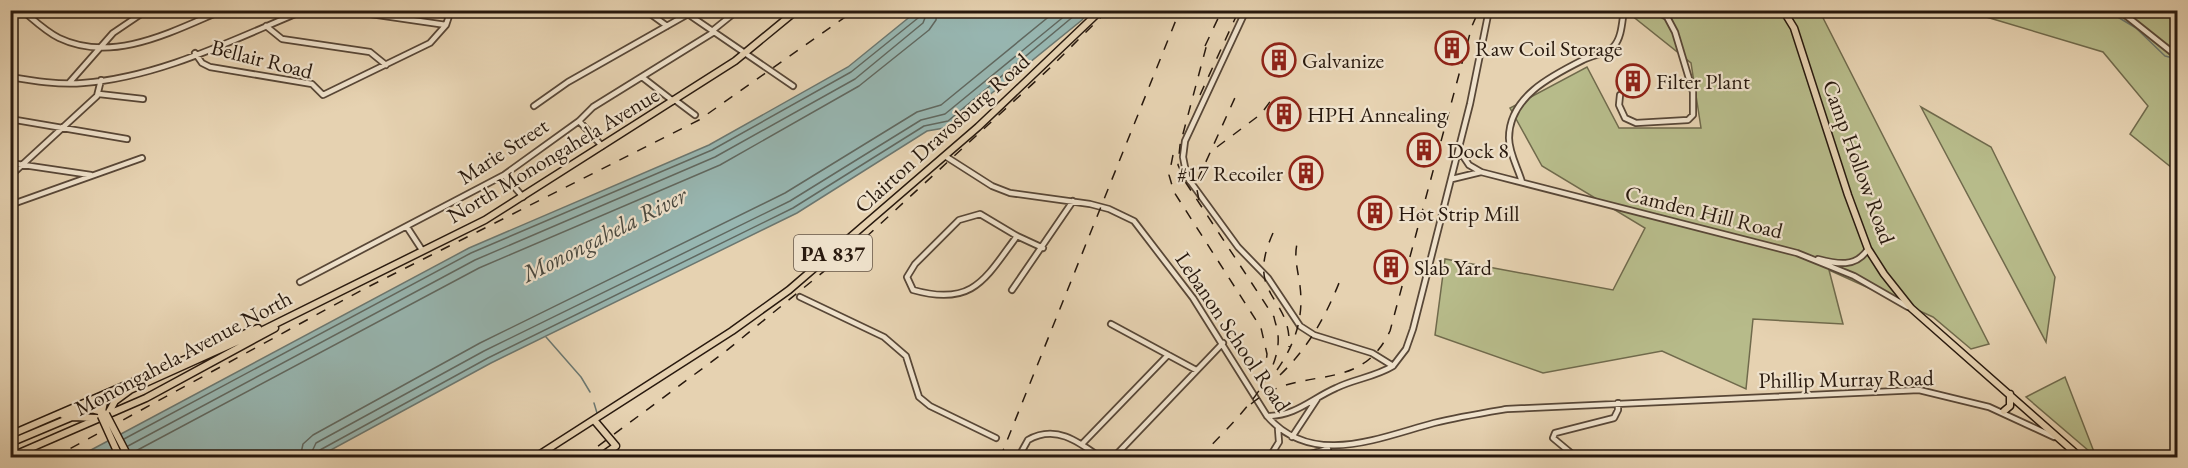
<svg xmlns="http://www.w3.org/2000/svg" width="2188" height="468" font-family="'EB Garamond',serif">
<rect width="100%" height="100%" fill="#e6d2b1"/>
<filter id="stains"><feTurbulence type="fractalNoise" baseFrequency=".00333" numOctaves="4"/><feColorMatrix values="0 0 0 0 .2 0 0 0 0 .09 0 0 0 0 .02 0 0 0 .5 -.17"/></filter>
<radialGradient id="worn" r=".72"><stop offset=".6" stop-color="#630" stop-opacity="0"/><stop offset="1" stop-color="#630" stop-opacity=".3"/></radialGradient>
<path fill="#b7bb8a" stroke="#706a4c" stroke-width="1.5" d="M1819,10l170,334 -18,5 -38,-32 -104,-47 14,54 -90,-5 -7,70 -84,-38 -119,22 -108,-38 10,-76 168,31 32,-62 -103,-62 -32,-58 77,-41 32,61h82l-10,-65 -65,-52z
M1978,11h199v161l-47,-38 18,-28 -45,-54 -120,-36z
M1921,107l70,40 64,130 -9,65z
M2065,377l31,80 -70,-60z"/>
<path fill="#97b6b1" stroke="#6b7770" stroke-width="1.5" d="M917,11h172l-7,9 -132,107 -23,4 -130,82 -306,150 -173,94 -242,1 393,-210 240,-103 139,-78z"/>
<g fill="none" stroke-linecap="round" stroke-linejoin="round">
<path stroke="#606860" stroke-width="1.5" d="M124,439l347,-186 241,-103 139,-78 67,-54 2,-8
M128,446l347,-186 240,-103 140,-78 68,-56 5,-13
M132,453l347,-185 241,-103 139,-79 70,-56 7,-10 1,-10
M300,458l3,-14 10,-9 167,-92 305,-150 132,-81 24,-7 116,-95
M309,458l7,-15 168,-92 306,-150 131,-81 24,-6 127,-104
M317,458l3,-8 168,-92 305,-150 131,-82 24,-5 133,-111"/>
<path stroke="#6b7770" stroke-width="1.5" d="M2106,10l30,18 29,28 8,2
M546,337l35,40 9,15
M594,403l3,10
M628,451l5,7"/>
<g stroke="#584737" stroke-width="8">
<path id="minor" d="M22,10c12,10 23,21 37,28 54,26 114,-7 164,-28
M343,10l103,15
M645,10l22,16
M682,10l111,76
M1246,10l-61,131 -2,16 4,20 51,70 30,31 32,48 14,9 58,18 21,13 13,-17 7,-20 57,-225 19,-94
M2119,10l59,47
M266,26l16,13 88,13 16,13
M712,31l26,-21
M195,53l7,10 8,4 102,17 11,11 107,-52 16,-18 5,-15
M10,77c24,4 49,8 73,6 78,-6 151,-44 222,-73
M642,77l31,24
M69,83l44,-50 34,-23
M99,94l44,5
M1620,95l-1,10 6,13 11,5 52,-3 5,-5v-23l-18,-60 -8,-15 -13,-7
M675,100l20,15
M534,106l34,-24 120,-68
M10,119l117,20
M579,121l23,25
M1459,150l10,15 12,7 316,81 57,23 54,31
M945,156l47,30 18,7 80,11 19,5 25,12 59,77 74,118c45,52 111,22 167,7 24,-6 49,-10 73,-14l412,-19 70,17 65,30
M10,163l81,12
M504,175l19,22
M10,176l87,-80 4,-16
M1452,179l29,-7
M1522,182c-4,-14 -13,-29 -13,-44 0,-42 44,-63 76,-79 9,-4 23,-6 29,-13 8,-9 8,-25 10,-36
M10,205l132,-47
M980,214l37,22c-32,43 -44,71 -104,54l-6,-13 8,-13 44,-44z
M407,227l15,23
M1017,236l26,12
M1818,259c19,5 38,9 50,-10
M300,282l204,-107 75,-54 14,-14 121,-75
M1012,290l61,-89
M800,297l84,40 22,19 13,41 11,9 66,32
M1111,324l85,46
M1267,416c29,0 44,-17 69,-28 18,-9 39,-11 57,-22
M1292,437l25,-38
M1082,444l86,-89
M1018,458l10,-18c28,-16 51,2 73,18
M1113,458l110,-115
M1269,458l10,-16 -1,-13
M1296,458l32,-9
M1577,458l-24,-20 2,-5 59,-15 4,-8v-7"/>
</g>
<g stroke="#28190e" stroke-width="9">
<path id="major" d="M1783,10l11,18 54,167 20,54 16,25 27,34 170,150
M2004,411l6,-5v-12
M109,412l6,-11 15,-11 133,-60 222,-110 250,-159 62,-51
M63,415l28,-6 12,3
M101,416l3,-14 20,-14
M594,420l22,26 -17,12
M10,435l248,-107
M10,443l62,-26 25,1
M10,457l136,-59 129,-70
M534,458l198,-127 57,-41 189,-163 123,-117"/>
</g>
<use href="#minor" stroke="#efe2cc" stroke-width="4.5"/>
<use href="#major" stroke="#e6d2b1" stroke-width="6"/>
<path stroke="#28190e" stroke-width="1.5" stroke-dasharray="10 10" stroke-linecap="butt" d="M1205,46l17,-36
M1200,95l39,-85
M1217,147l44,-33 11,-15
M1173,155l-4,20 5,17 87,136 6,26 -2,19
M1199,200l-2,-10 2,-13 39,-86
M1273,233c-29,64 19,62 16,114
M1277,370c18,-26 27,-52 23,-84 -2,-16 -7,-30 -2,-46
M1280,375c27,-26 45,-57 59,-92
M1251,404c49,-42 108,-7 139,-73l82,-305 7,-16
M53,458l309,-168 337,-170 156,-110
M582,458l144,-107 139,-113 186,-171 57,-57
M1000,458l180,-448
M1199,458c28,-30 83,-78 79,-123 0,-6 -3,-12 -4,-18l-88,-134 -8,-18 2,-20 28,-105"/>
<g stroke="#28190e" stroke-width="9" stroke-linecap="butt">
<path id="major-bridge" d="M106,414l23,44
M101,416l19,42"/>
</g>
<use href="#major-bridge" stroke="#e6d2b1" stroke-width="6"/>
</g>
<defs>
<g id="building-ring" transform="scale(1.725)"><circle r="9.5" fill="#efe2cc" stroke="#8f2418" stroke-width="1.5"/><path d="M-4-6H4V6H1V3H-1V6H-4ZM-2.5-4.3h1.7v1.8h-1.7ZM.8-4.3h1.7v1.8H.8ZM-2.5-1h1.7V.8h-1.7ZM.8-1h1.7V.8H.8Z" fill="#8f2418"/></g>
</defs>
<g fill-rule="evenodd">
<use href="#building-ring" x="1452" y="48"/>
<use href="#building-ring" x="1279" y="60"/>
<use href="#building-ring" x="1633" y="81"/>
<use href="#building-ring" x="1284" y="114"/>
<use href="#building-ring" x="1424" y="150"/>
<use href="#building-ring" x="1306" y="173"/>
<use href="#building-ring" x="1375" y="213"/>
<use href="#building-ring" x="1391" y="267"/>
</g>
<g text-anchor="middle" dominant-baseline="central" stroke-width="4.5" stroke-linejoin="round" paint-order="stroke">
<rect fill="#efe2cc" stroke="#645547" stroke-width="1.5" x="794" y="235" width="78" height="36" rx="4.5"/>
<g font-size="21" font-weight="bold" fill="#28190e">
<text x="833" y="253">PA 837</text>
</g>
<g font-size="22" fill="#28190e" stroke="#efe2cc" text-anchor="start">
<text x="1475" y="48">Raw Coil Storage</text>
<text x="1302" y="60">Galvanize</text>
<text x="1656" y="81">Filter Plant</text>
<text x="1307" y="114">HPH Annealing</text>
<text x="1447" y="150">Dock 8</text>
<text x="1283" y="173" text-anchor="end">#17 Recoiler</text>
<text x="1398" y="213">Hot Strip Mill</text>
<text x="1414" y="267">Slab Yard</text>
</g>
<g font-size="22" fill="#28190e" stroke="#efe2cc">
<text transform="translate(262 59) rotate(14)">Bellair Road</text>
<text transform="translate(942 133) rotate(-42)">Clairton Dravosburg Road</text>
<text transform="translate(503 151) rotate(-33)">Marie Street</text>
<text transform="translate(553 155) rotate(-31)">North Monongahela Avenue</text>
<text transform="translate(1859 162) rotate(70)">Camp Hollow Road</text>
<text transform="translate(1704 212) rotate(14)">Camden Hill Road</text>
<text transform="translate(1233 332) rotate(56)">Lebanon School Road</text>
<text transform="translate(183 353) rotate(-28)">Monongahela Avenue North</text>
<text transform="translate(1846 379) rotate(-1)">Phillip Murray Road</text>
</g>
<g font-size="24" font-style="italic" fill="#49483f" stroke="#efe2cc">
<text transform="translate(604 234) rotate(-27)">Monongahela River</text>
</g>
</g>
<rect width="2188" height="468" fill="none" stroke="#e6d2b1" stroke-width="36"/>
<rect x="12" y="12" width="2164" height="444" fill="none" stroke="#28190e" stroke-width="3"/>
<rect x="18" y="18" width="2152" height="432" fill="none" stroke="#28190e" stroke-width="1.5"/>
<rect width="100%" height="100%" filter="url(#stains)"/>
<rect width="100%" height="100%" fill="url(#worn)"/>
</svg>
